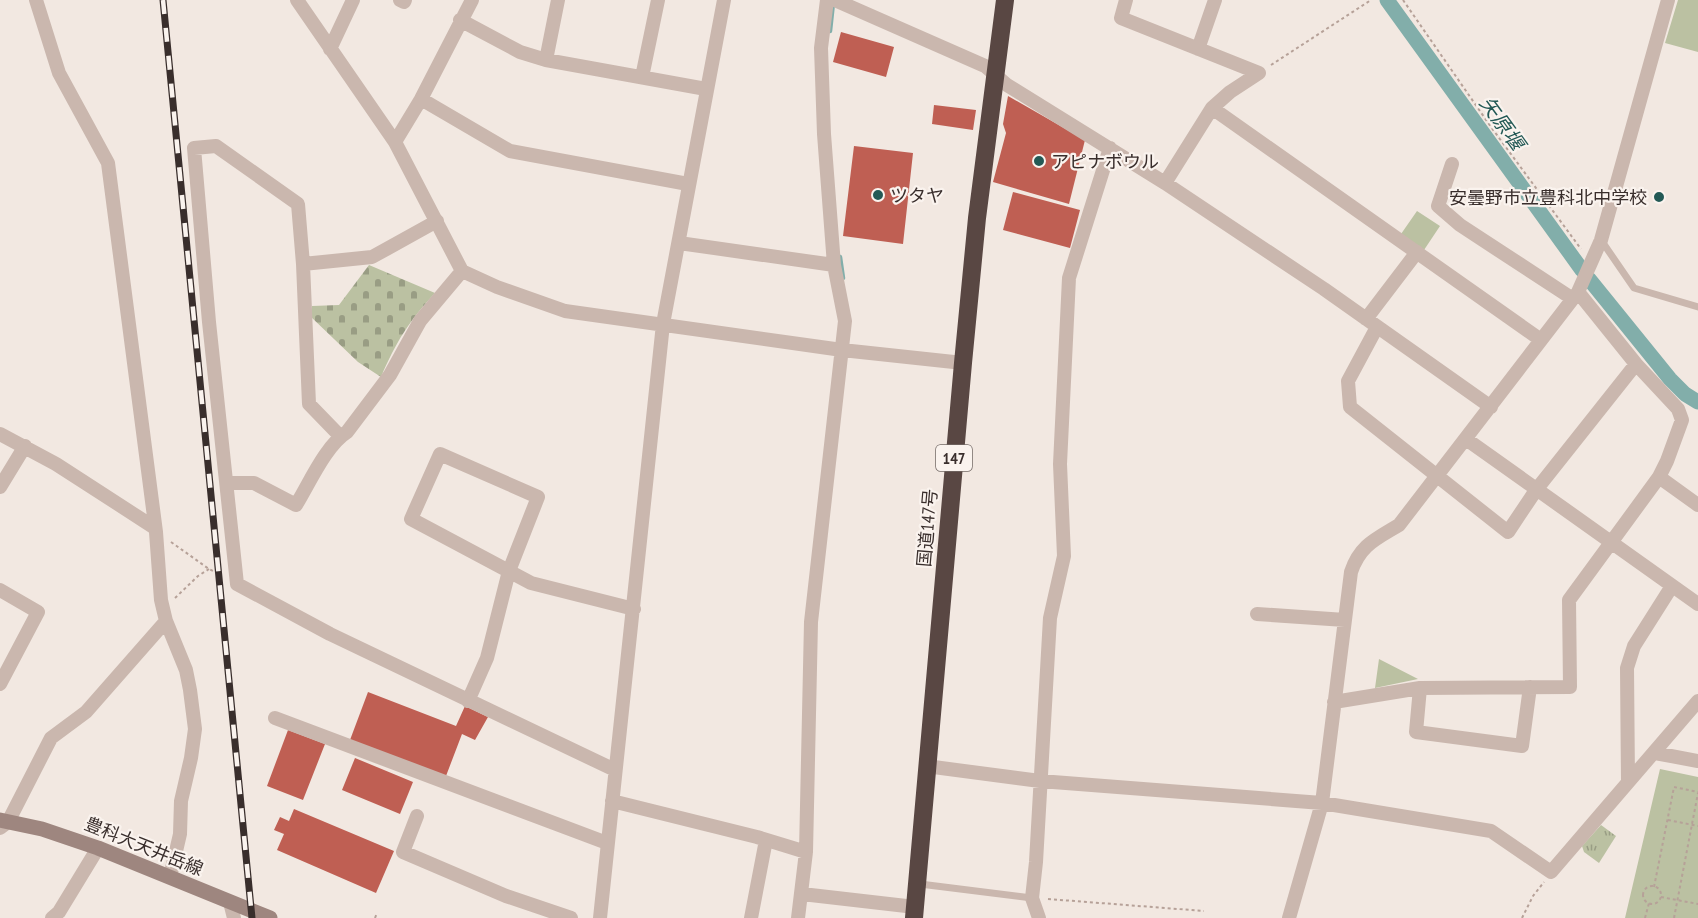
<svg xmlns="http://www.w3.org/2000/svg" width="1698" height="918" font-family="'PT Sans Narrow','Noto Sans JP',sans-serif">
<defs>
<pattern id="grass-tufts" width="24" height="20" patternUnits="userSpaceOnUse" patternTransform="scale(1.5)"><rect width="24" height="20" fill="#bbc1a2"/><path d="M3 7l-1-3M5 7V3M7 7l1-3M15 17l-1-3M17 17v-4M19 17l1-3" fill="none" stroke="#999d84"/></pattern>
<pattern id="cemetery-stones" width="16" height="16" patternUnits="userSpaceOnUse" patternTransform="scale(1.5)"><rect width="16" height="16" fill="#bbc1a2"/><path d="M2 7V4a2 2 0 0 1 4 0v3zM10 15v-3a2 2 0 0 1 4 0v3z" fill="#999d84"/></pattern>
</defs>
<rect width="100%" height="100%" fill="#f2e8e1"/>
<path fill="url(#grass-tufts)" d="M1601,825l15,11 -17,27 -15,-11 -2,-6z"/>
<path fill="url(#cemetery-stones)" d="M369,265l66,28c-26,28 -39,49 -54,84l-23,-15 -48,-46 2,-10 27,-1z"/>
<path fill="#bbc1a2" d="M1678,0h20v52l-33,-9z
M1417,211l23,15 -16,24 -23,-16z
M1379,659l39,20 -43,9z
M1660,769l38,8v141h-73z"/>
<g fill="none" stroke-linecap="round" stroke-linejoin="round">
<path stroke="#82aeaa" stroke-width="4.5" d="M830,31l3,-28
M840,257l3,21"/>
<path stroke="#82aeaa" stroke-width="15" d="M1387,0l195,270
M1589,279l81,100 15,15 13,8"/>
</g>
<path fill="#bf5f53" d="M841,32l53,15 -8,30 -53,-15z
M1008,96l77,44 -16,64 -76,-22 13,-49 -3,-9z
M934,105l42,5 -3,20 -41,-6z
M854,146l59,7 -10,91 -60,-8z
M1013,192l67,18 -10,38 -67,-18z
M368,692l88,34 9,-20 23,11 -13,23 -13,-6 -16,42 -96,-36z
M288,730l37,14 -22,56 -36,-14z
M355,758l58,24 -13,32 -58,-24z
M294,809l100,42 -18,42 -99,-43 7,-16 -10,-4 6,-13 9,4z"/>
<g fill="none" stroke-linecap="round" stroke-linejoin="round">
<path stroke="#b6a198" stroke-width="2" stroke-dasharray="3 3" stroke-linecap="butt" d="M1403,0l88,127 90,122
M1271,65l100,-65
M171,542l38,27 12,6
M175,598l23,-22 11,-7
M1668,820l30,6
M1643 895a9 9 0 1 1 18 0a9 9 0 1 1-18 0Z
M1654,887l20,-100 24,5
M1661,897l37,7
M1048,899l156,12
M375,918l2,-5
M1522,918l11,-22 11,-14
M1645,918l4,-15
M1674,918l24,-125"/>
<path stroke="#cab7ae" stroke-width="7" d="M1601,240l33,48 64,19
M920,884l112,14"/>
<path stroke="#cab7ae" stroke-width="14" d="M36,0l23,73 49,90 48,369 5,68 5,21 20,49 4,20 5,39 -4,29 -10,43 -1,33 -10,43
M297,0l98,142 67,129 35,16 68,24 277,39 121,13
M400,0l4,2 1,-2
M835,0l150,66 22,19 158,98 159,106 167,118
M1126,0l-5,18 138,55 -29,19 -18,16 -47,75
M460,20l60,32 26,8 160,29
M330,49l23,-49
M1198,49l17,-49
M546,60l12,-60
M642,77l16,-77
M421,99l89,52 178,33
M1212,108l329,232
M395,142l26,-43 51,-99
M1452,164l-14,42 22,19 113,74
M679,243l155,22
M303,264l69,-7 65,-36
M1366,319l51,-67
M1377,327l-29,54 2,26 158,125 28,-42 100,-126
M0,434l56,30 99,64
M340,436l-31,-32 -6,-140 -5,-60 -82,-58 -22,2 15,174 28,262 93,50 285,136
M1466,439l232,165
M1659,477l39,28
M227,483h27l42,22c13,-21 30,-60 51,-73l43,-57 30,-54 42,-50
M0,487l25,-41
M0,590l38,22 -38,72
M1257,614l88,6
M1420,688l-4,44 106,14 8,-59
M468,701l19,-43 22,-87 29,-74 -98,-43 -29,65 120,64 103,26
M1334,702l86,-14 150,-1 -1,-87 90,-123 8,-16 15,-41 -4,-11 -42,-45 -58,-72
M275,718l332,125
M1655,753l43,8
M926,766l114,15 282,22 169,28 60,41 147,-171
M1628,782l-1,-114 7,-22 38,-60
M612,801l145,36 49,15
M417,816l-14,36 103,44 65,22
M0,828l8,-6 43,-84 35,-26 80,-91
M802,894l113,13
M230,902l4,16
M52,918l7,-6 39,-64
M600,918l63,-594 61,-324
M751,918l15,-78
M798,918l8,-66 5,-230 34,-301 -11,-56 -10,-131 -3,-86 6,-48
M1039,918l-7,-20 4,-36 14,-244 14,-62 -4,-92 9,-186 41,-130
M1289,918l33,-115 29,-231c9,-27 25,-33 48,-47l179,-233 23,-52 67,-240"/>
<path stroke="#9e867f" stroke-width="15" d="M0,820l42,9 56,19 172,70"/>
<path stroke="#594743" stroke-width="18" d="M914,918l49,-555 14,-145 28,-218"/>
<g stroke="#392e2c" stroke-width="7">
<path id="rail" d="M163,0l89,918"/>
</g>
<use href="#rail" stroke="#faf3ee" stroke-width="4.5" stroke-dasharray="14" stroke-linecap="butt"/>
</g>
<g fill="#235955" stroke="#faf3ee" stroke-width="2">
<circle cx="1039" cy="161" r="6"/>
<circle cx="878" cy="195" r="6"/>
<circle cx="1659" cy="197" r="6"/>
</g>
<g text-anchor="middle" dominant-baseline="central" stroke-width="4.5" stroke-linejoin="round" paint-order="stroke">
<rect fill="#faf3ee" stroke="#736966" stroke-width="1.5" x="936" y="445" width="36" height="26" rx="4.5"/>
<g font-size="16" font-weight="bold" fill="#392e2c">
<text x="954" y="458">147</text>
</g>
<g font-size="18" fill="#392e2c" stroke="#faf3ee" text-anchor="start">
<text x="1051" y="161">アピナボウル</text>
<text x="890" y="195">ツタヤ</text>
<text x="1647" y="197" text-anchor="end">安曇野市立豊科北中学校</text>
</g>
<g font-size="18" fill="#392e2c" stroke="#faf3ee">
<text transform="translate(927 528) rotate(-85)">国道147号</text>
<text transform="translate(144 846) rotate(22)">豊科大天井岳線</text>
</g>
<g font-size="20" font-style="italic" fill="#235955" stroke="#faf3ee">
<text transform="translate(1502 123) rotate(54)">矢原堰</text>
</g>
</g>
</svg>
